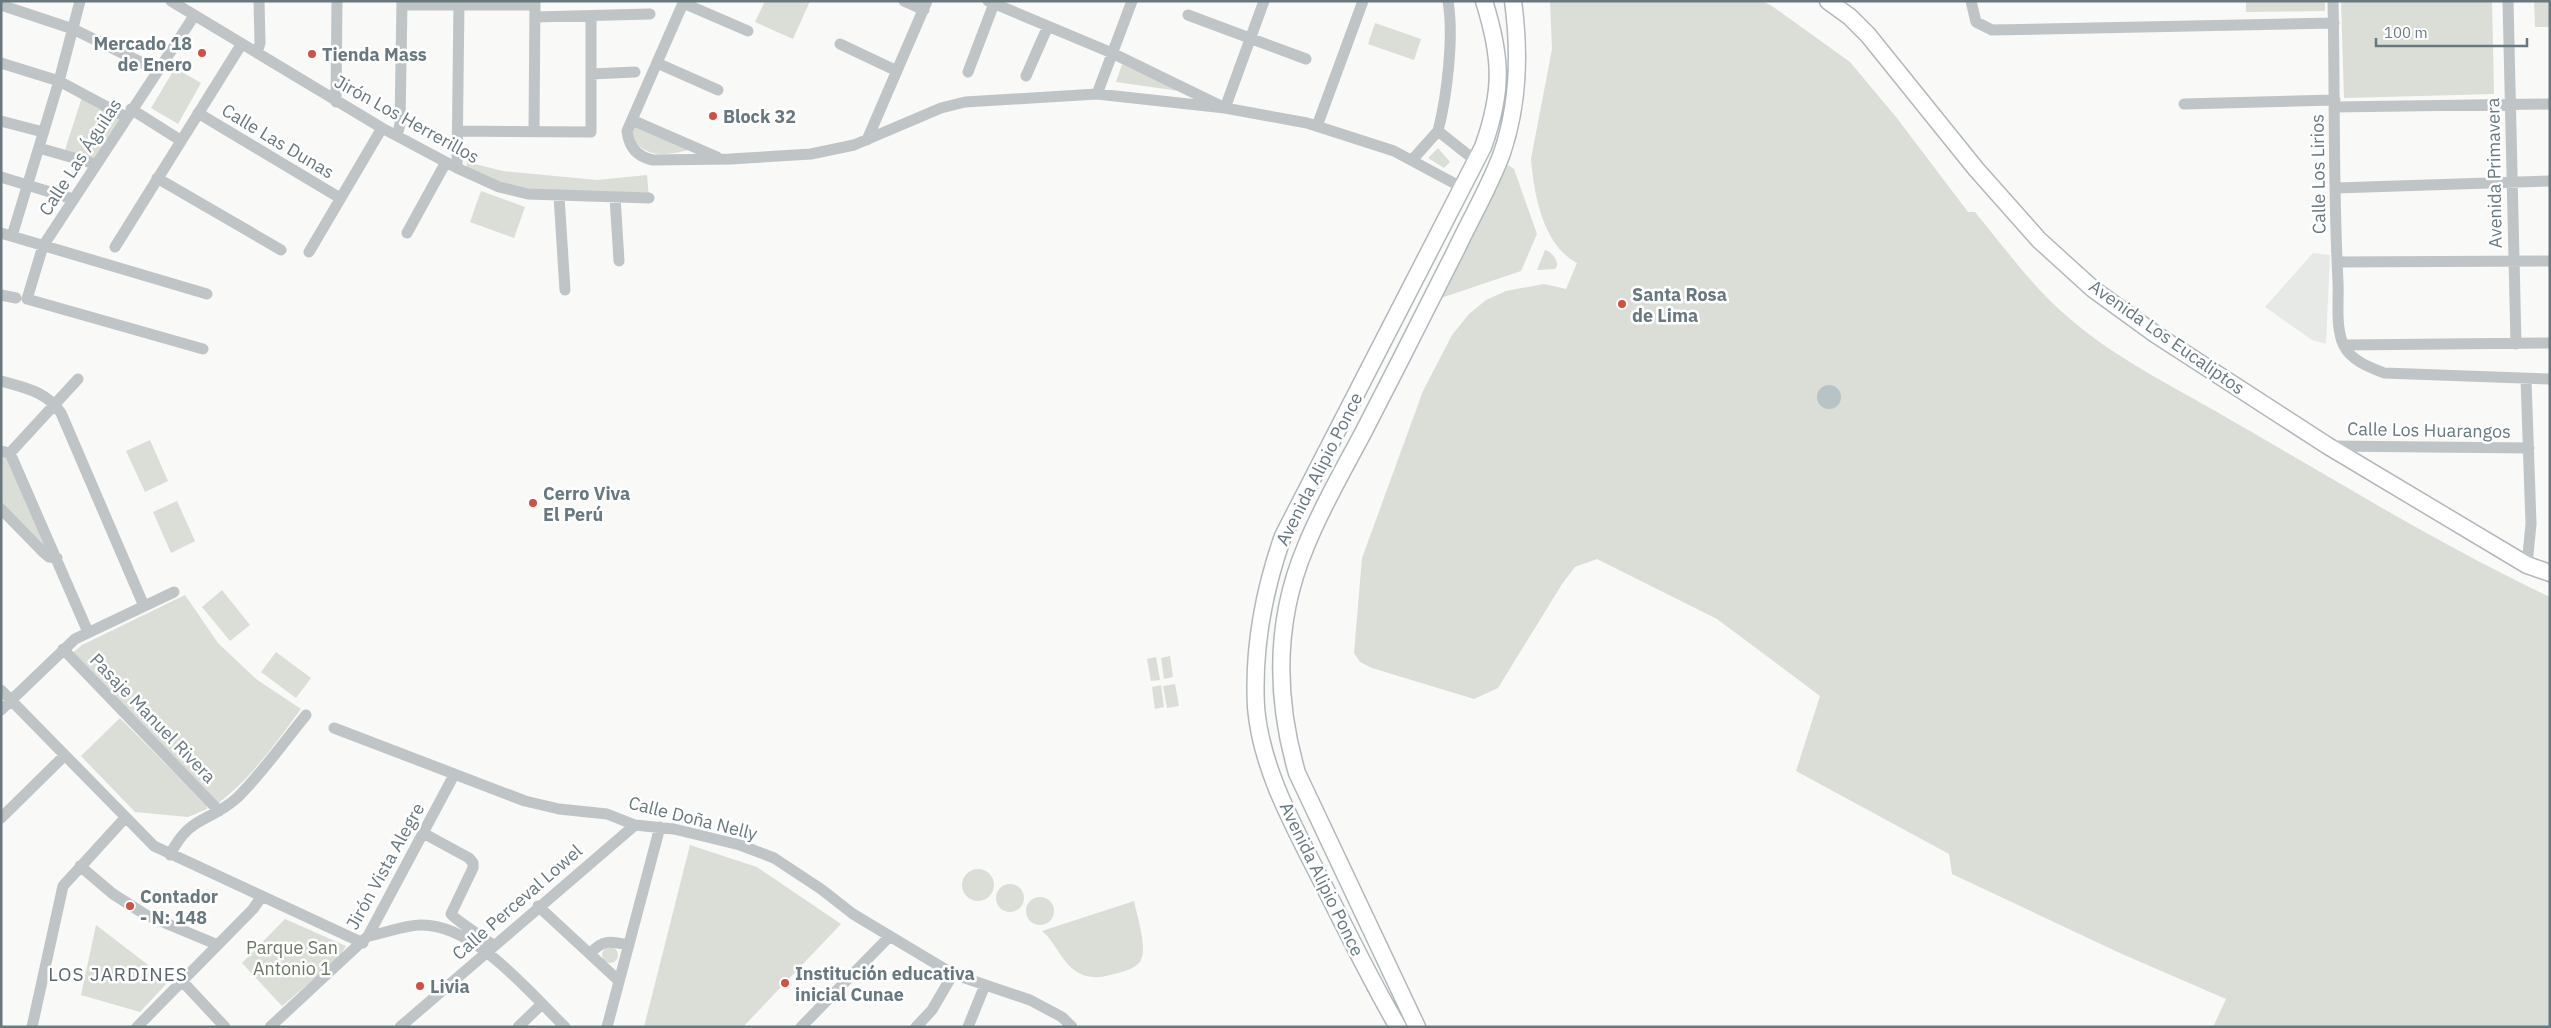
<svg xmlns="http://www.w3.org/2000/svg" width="2551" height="1028" font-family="'IBM Plex Sans',sans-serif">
<rect width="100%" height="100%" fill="#f9f9f7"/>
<path fill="#e7e9e7" d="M2313,253l17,2 -4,89 -14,-4 -47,-33z"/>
<path fill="#daded7" d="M765,1h45l-17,38 -38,-17z
M1550,1h212l10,5 78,56 46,55 72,95h7c28,34 54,70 86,99 51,47 116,77 175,112 104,60 206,123 314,174v430h-337l13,-28 -104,-45 -170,-80 -3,-20 -153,-83 24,-75 -103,-77 -120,-60 -22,8 -13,17 -64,104 -24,11 -102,-31 -12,-6 -6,-9 8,-95 61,-167 29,-56 17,-21 17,-14 20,-9 38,-7 22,5 11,-26c-34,-18 -43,-68 -46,-104l21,-110z
M2246,1h79v10l-79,1z
M2341,1h151l2,93 -150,4z
M2534,1h16v26h-15z
M1375,23l46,16 -7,21 -46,-16z
M1122,64l64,28 -70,-10z
M175,68l26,15 -23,41 -27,-16z
M82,97l41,20 -28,47 -31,-11z
M636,124l53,26c-22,5 -40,9 -56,-10l-2,-11z
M1438,148l12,14 -6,6 -16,-10z
M467,162l36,9 94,9 50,-5 2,23 -121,-4 -62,-21z
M1508,165l6,4 23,65 -16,37 -80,27 -2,-5z
M481,191l44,16 -11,31 -44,-16z
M1545,250c6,1 13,10 12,16l-2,3 -18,1z
M150,440l18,41 -23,11 -19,-41z
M1,454l5,2 46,98 -51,-47z
M177,501l18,40 -24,12 -18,-41z
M222,590l28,35 -20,16 -28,-34z
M185,595l33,48 38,36 45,30c-26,35 -50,70 -85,96l-145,-151 11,-9z
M276,652l35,26 -15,20 -35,-26z
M1170,656l3,21 -9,2 -3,-21z
M1156,657l4,23 -9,1 -4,-22z
M1175,684l4,22 -12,2 -4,-22z
M1161,685l3,22 -9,2 -3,-22z
M120,718l87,88v3l-19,8 -53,-5 -54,-56z
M690,845l67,22 84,57 -98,103h-99z
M962 885a16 16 0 1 1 32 0a16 16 0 1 1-32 0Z
M996 898a14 14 0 1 1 28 0a14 14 0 1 1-28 0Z
M1026 911a14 14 0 1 1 28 0a14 14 0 1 1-28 0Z
M1134,901c3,15 16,53 4,63 -6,6 -17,8 -24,10 -13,4 -26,5 -37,-2 -17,-11 -21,-30 -35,-41z
M285,919l61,27 -7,12 -57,48 -40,-43z
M96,925l73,56 -29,31 -59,-17z
M602 955a8 8 0 1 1 16 0a8 8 0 1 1-16 0Z"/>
<path fill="#b7c3c5" d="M1817 397a12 12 0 1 1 24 0a12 12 0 1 1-24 0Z"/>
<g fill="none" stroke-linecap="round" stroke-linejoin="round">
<g stroke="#b1b8bb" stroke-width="19">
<path id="secondary" d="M1828,1l22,16 18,18 108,134 63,71 54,49 62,45 173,112 199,119 23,8
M1398,1027c-27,-46 -50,-94 -74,-141 -28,-56 -63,-116 -68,-179 -3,-58 8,-117 27,-171l200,-389c20,-56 19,-89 1,-146
M1417,1027l-120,-254c-22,-76 -22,-154 9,-227 16,-40 38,-77 58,-115 31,-60 62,-121 92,-181 15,-32 34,-64 46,-97 17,-50 18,-101 11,-152"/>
</g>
<path stroke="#bfc4c6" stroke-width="11" d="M171,1l211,127 75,40 42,19 29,7 121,4
M684,1l-57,130c2,16 10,26 26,29l77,-1 81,-5 43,-9 87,-37 24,-6 132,-8 128,14 39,-107
M904,1l20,9
M988,1l124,52 113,55 82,15 87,28 69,37
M1448,1c6,36 -1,95 -10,130l39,31
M1971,1l5,21 16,8 342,-7
M2333,1c2,94 0,188 5,281 1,19 -3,46 6,64 8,15 25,21 40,27l166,6
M2508,1l8,343
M683,3l65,28
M1,5l72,24 84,41
M402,5h133
M1188,15l118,44
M194,16l-151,230 -16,53 176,50
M535,17l115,-3
M840,44l57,27
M257,53l3,-10 -1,-42
M1,63l58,18 67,36
M657,63l61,27
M968,72l27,-71
M591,74l44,-2
M1026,76l22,-50
M1097,94l35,-93
M336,102l1,-101
M2184,104l151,-4
M2335,107l215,-3
M131,109l49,31
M198,113l142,85
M632,120l85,37
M1,121l42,11
M1317,126l46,-125
M458,131l133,1v-116
M534,131l1,-130
M397,136l3,-12 2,-123
M867,140l60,-139
M39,148l56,16
M1413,159l25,-28
M457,168l2,-167
M1,177l72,22
M157,178l124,72
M2336,188l214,-7
M559,196l6,94
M615,197l4,64
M1,233l206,61
M407,233l39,-71
M12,236l47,-155 21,-80
M115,247l126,-202
M309,252l73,-124
M2337,262l213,-1
M1,295l15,3
M2344,345l206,-2
M2526,379l5,145 -4,41
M1,381c24,7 45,10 60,32l83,193
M2330,446l199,2
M1,451l9,2 78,179
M10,453l68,-74
M1,509l42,43 6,5 8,1
M63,649l156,162
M1,690l153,156 209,97
M1,710l74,-71 99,-47
M334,728l191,73 34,8 48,5 28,11 39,4 66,16 34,13 47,31 32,25 100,60 77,26 32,17 10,10
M1,818l64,-63
M423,833l46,25 4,5v5l-22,46c2,4 34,25 42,31
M170,855c20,-41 40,-32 68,-58 25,-25 46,-55 68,-82
M80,866l33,28 33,21 72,30
M538,906l81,75
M368,936c18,-3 36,-11 53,-11 53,-1 108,67 144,102
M590,954c12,-15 21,-13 39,-9
M182,981l43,46
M32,1027l31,-141 62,-68
M137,1027l116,-118 9,-13
M270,1027l98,-91 86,-161
M400,1027l235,-202
M518,1027l24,-23
M607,1027l53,-200
M801,1027l88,-90
M916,1027l16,-17 21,-36
M968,1027l17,-42"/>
<use href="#secondary" stroke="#fff" stroke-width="16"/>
</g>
<g fill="#d15040" stroke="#fff" stroke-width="2">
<circle cx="202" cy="53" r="5"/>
<circle cx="312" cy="54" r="5"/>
<circle cx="713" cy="116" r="5"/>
<circle cx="1622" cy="304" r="5"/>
<circle cx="533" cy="503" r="5"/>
<circle cx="130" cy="906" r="5"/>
<circle cx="785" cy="983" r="5"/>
<circle cx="420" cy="986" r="5"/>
</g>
<g text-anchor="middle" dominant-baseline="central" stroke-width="5" stroke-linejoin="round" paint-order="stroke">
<g font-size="18" font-weight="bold" fill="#67787f" stroke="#fff" text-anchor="start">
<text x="192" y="43" text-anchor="end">Mercado 18<tspan x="192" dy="21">de Enero</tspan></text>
<text x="322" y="54">Tienda Mass</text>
<text x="723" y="116">Block 32</text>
<text x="1632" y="294">Santa Rosa<tspan x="1632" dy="21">de Lima</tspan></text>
<text x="543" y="493">Cerro Viva<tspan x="543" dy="21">El Perú</tspan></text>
<text x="140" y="896">Contador<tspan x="140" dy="21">- N: 148</tspan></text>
<text x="795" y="973">Institución educativa<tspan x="795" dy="21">inicial Cunae</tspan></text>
<text x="430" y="986">Livia</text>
</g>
<g font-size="18" fill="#67787f" stroke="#fff">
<text transform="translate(407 119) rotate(29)">Jirón Los Herrerillos</text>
<text transform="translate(278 141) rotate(31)">Calle Las Dunas</text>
<text transform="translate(80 157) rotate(-57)">Calle Las Águilas</text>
<text transform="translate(2494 173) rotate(-91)">Avenida Primavera</text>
<text transform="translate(2318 174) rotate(-91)">Calle Los Lirios</text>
<text transform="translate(2167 337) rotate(35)">Avenida Los Eucaliptos</text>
<text transform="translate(2429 430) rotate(1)">Calle Los Huarangos</text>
<text transform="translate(1319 469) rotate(-63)">Avenida Alipio Ponce</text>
<text transform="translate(153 718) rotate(46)">Pasaje Manuel Rivera</text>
<text transform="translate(693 818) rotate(14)">Calle Doña Nelly</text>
<text transform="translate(385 866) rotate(-61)">Jirón Vista Alegre</text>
<text transform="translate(1322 879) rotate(64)">Avenida Alipio Ponce</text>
<text transform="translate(517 902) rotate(-41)">Calle Perceval Lowel</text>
</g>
<g font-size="18" fill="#6b7866" stroke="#fff">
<text x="292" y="947">Parque San<tspan x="292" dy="21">Antonio 1</tspan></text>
</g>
<g font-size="19" letter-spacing="1" fill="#59656b" stroke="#fff">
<text x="118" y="974">LOS JARDINES</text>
</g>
</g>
<rect width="2551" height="1028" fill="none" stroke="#67787f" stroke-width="5"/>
<path d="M2376 38v8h151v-8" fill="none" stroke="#67787f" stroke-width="2.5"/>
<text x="2384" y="38" font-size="15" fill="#67787f" stroke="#ffffff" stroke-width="4" paint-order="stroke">100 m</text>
</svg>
